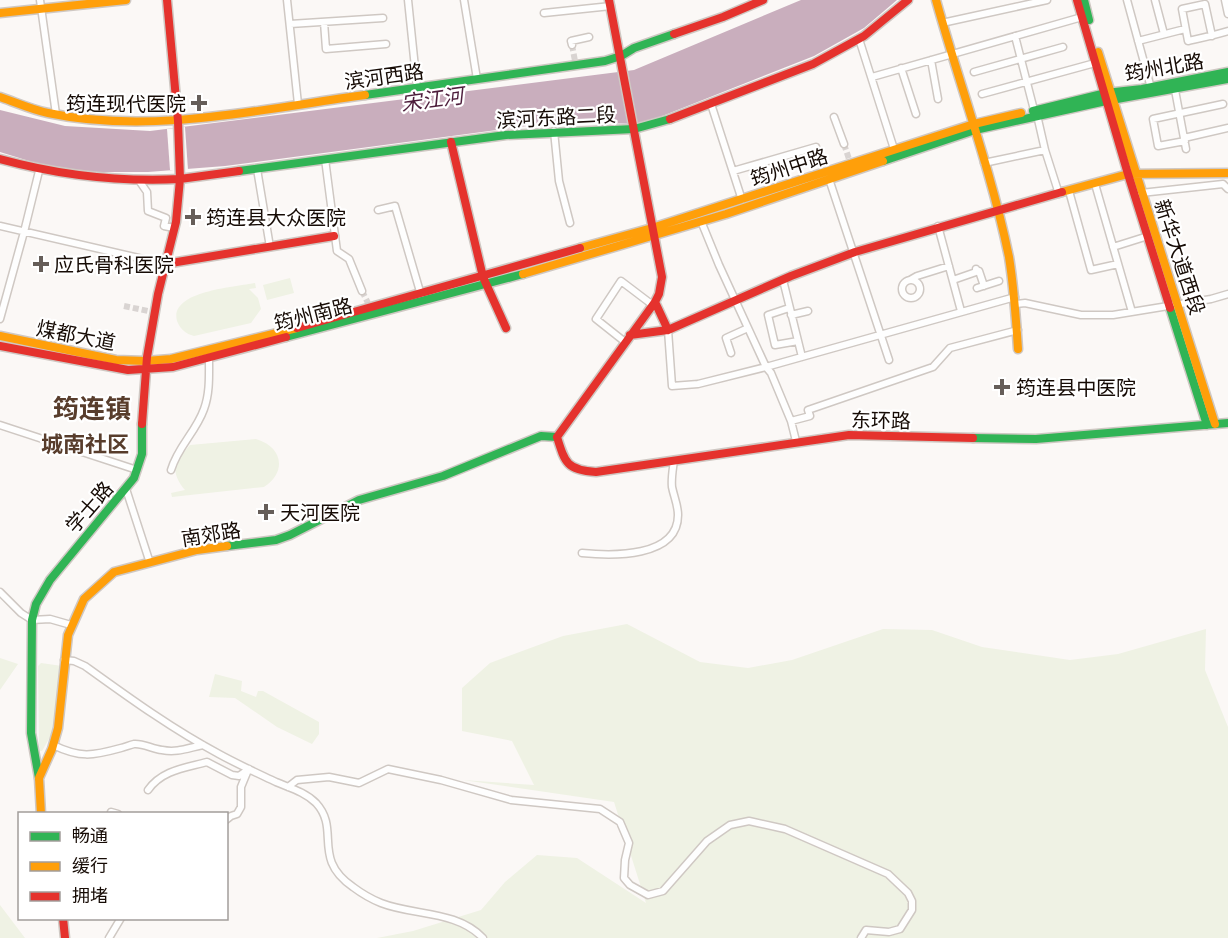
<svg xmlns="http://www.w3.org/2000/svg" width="1228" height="938" font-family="'Noto Sans','Noto Sans SC',sans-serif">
<rect width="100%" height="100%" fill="#fbf8f6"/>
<path fill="#eff2e4" d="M290,278l4,15 -27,7 -4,-15z
M255,283l1,5 -7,1 9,9 3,11 -10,14 -57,13c-8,-2 -14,-7 -17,-15 -8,-30 58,-34 78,-38z
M256,439c27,8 31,33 8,48l-92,10 -1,-4 14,-3c-16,-19 -10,-29 5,-45z
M627,624l73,38 48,6 44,-8 91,-31 49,1 50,17 88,13 48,-6 88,-25 -1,41 23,57v211h-851l36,-7 68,-21 24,-28 32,-27 40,3 69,45 -32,-101 -151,-22 71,5 -22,-44 -50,-10v-43l28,-25 73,-27z
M0,658l18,6 -18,26z
M41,663l21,3 -9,66 -11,19h-2l-1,-6 -1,-79z
M215,674l27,7 -1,10 15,6 2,-6h5l56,31v12l-7,10 -35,-17 -42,-29 -26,-1z
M0,905l25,33h-25z"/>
<path fill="#c9aebd" d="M801,0h96l-33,28 -50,28 -172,68 -85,-2 -332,44 -77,6h-73l-33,-7 -42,-13v-42l65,16 85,5 484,-61z"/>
<path fill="#fbf8f6" d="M185,127l3,43h-18l-3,-41z"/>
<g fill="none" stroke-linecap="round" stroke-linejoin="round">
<path stroke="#d9d4d2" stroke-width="6" stroke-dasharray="6 3" stroke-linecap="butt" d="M572,45l3,16
M844,144l5,15
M362,291l6,12
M124,306l24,5"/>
<g stroke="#cfc8c3" stroke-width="9">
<path id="street" d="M40,0l16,114
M287,0l11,104
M408,0l9,87
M464,0l13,79
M1127,0l24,88
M1155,0l9,34
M1225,0l3,14
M544,13l67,-7
M324,22l2,27 60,-5
M942,23l105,-23
M290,24l93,-6
M1015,36l19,74
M1212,36l-7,-32 -23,5 6,32c13,-3 27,-6 40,-10
M859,39l35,110
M1138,41l47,-12
M572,45l-1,-4 18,-4
M931,60l7,39
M901,68l15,46
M974,72l89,-25
M872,77l210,-60
M1175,90l11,59
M982,94l113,-31
M711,104l31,96
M1037,115l8,35 14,44
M834,117l10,27
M554,131l5,50 11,42
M1184,138l44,-10
M1185,141l-27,5 -5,-27 70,-15
M325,159l12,92 12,8 13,32
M984,163l61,-13
M257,169l13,78
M733,171l83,-24
M829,179l60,181
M140,182l7,10 1,19 18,7 -2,8 10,2
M1095,184l37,128
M1069,191l22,79 27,-6
M1141,193l82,-9 5,5
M378,210l17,-4 26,89
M701,221l18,44 47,102 5,6 20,48 5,20
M0,226l165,38
M938,226l23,85
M1113,247l35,-11
M976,272l3,-1 5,15
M902 289a9 9 0 1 1 18 0a9 9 0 1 1-18 0Z
M783,280l19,77
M910,280l7,-4 32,-10
M953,280l23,-8v-3
M977,288l22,-7
M1016,304l9,-1 56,12h32l98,-16 17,-5
M789,308l-21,7 7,30 23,-4
M791,315l17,-4
M0,319l24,-87 15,-61
M668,330l4,56 26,-2 68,-17 249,-70
M625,342l-29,-23 25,-38 29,22 5,-1
M731,353l-5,-15 22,-10
M791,421l19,-5 -2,-6 125,-43 17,-19 68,-18
M0,425l137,45
M171,470c7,-24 25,-38 33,-61 6,-16 5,-34 5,-51
M126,489l24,74
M582,553c30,3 96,5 96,-38 0,-10 -4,-18 -6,-28 -1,-9 1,-18 2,-27
M0,592l21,21 11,7 18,-1 21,6
M64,660l10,1 11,5c43,31 87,63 134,88 18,10 38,19 57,28 14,6 29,10 40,21 25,27 -5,55 37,84 8,6 18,12 28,16 33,13 75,7 102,35
M53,745c27,13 39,11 68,3 4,-1 9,-3 13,-4 9,-1 18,5 28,6 15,3 26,-2 41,-5
M288,787l9,-7 32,-3 30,6 29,-14 53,11 70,20 89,9 20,13 9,21 -4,17 -1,18 6,7 18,10 15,-4 44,-50 23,-16 19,-4 36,8 103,45 20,19 4,8v9l-12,19 -11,3 -23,-2 -5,8
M148,790c14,-20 37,-22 59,-28l25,13 7,1 10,-7
M111,812l7,2
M226,820l5,-4 6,-2 4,-7v-20l7,-17
M109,938l12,-20"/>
</g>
<g stroke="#cfc8c3" stroke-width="11">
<path id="fast" d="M1084,0l5,20
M365,95l240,-34 16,-5 13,-8 40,-14
M1033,111l73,-18 36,-4 86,-17
M883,161l92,-31 131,-29 122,-22
M239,171l267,-36 128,-6 36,-10
M1170,308l37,117
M286,337l237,-63
M973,438l63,1 192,-16
M227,546l49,-6 14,-5 69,-35 84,-24 98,-40 16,1
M39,778l-8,-45 1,-113 4,-16 14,-24 84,-102 8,-24v-30"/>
</g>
<g stroke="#cfc8c3" stroke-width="11">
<path id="slow" d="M936,0c24,86 55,170 73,257 5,31 7,61 9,92
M0,13l126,-13
M1098,52l117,372
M0,97c15,5 32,13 48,16 104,22 213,-4 317,-18
M1062,192l66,-18 100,-1
M580,248l72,-20 322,-104 47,-11
M523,274l203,-60 157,-53
M0,336l116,24 30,1 25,-2 126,-31
M41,814l-2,-36 13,-29 6,-21 10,-93 16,-36 30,-27 83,-22 30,-4"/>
</g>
<g stroke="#cfc8c3" stroke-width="11">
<path id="jam" d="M167,0l11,121 2,58 59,-8
M1077,0l51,174 42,134
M674,34l49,-17 40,-17
M670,119l143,-55 51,-28 44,-36
M451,142l32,135 23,51
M0,159c59,16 118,23 180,20l-4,43 -18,72 -11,63 -5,67
M165,264l169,-28
M655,302l13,28
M297,328l283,-80
M630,335l38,-5 123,-54 64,-24 207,-60
M0,346l128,24 45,-3 113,-30
M557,437c8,26 10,33 39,35l253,-37 124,3
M557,437l98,-135 4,-8 3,-17 -53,-277
M63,918l2,20"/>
</g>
<use href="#street" stroke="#fefefe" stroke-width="6"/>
<use href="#fast" stroke="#30b455" stroke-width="8"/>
<use href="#slow" stroke="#ff9f0a" stroke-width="8"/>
<use href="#jam" stroke="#e5322d" stroke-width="8"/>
</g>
<g fill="#665e59" stroke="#fff" stroke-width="2">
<path d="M196 94h6v6h6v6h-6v6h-6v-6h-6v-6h6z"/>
<path d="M190 208h6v6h6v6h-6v6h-6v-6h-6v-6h6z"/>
<path d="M38 255h6v6h6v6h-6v6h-6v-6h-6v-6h6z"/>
<path d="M999 378h6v6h6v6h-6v6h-6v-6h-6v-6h6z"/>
<path d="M263 503h6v6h6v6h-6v6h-6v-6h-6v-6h6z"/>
</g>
<g text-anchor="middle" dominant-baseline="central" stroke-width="4.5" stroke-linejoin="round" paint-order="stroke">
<g font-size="20" fill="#160b05" stroke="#fff">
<text transform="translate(1164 67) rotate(-10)">筠州北路</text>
<text transform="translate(384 76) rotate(-8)">滨河西路</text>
<text transform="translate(556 117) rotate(-3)">滨河东路二段</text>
<text transform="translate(789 167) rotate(-18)">筠州中路</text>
<text transform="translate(1180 257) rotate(72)">新华大道西段</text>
<text transform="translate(313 314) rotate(-14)">筠州南路</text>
<text transform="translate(76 335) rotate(11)">煤都大道</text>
<text transform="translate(881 420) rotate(1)">东环路</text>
<text transform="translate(89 507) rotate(-49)">学士路</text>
<text transform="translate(211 534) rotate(-9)">南郊路</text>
</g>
<g font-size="20" fill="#160b05" stroke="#fff" text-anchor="start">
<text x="186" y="103" text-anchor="end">筠连现代医院</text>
<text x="206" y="217">筠连县大众医院</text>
<text x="54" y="264">应氏骨科医院</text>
<text x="1016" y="387">筠连县中医院</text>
<text x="280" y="512">天河医院</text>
</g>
<g font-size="21" font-style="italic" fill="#4e1e3c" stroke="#fff">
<text transform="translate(432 99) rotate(-8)">宋江河</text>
</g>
<g font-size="22" font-weight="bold" fill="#583d2c" stroke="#fff">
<text x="85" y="443">城南社区</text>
</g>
<g font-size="26" font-weight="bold" fill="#583d2c" stroke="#fff">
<text x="92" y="408">筠连镇</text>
</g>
</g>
<rect x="18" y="812" width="210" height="108" fill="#ffffff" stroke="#a29d9b" stroke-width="1.5"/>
<rect x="30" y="832" width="30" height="9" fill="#30b455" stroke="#a29d9b" stroke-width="1.5"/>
<text x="72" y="842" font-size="18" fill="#160b05">畅通</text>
<rect x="30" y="862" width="30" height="9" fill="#ff9f0a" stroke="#a29d9b" stroke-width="1.5"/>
<text x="72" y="872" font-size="18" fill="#160b05">缓行</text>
<rect x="30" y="892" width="30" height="9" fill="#e5322d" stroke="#a29d9b" stroke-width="1.5"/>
<text x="72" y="902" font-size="18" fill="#160b05">拥堵</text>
</svg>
